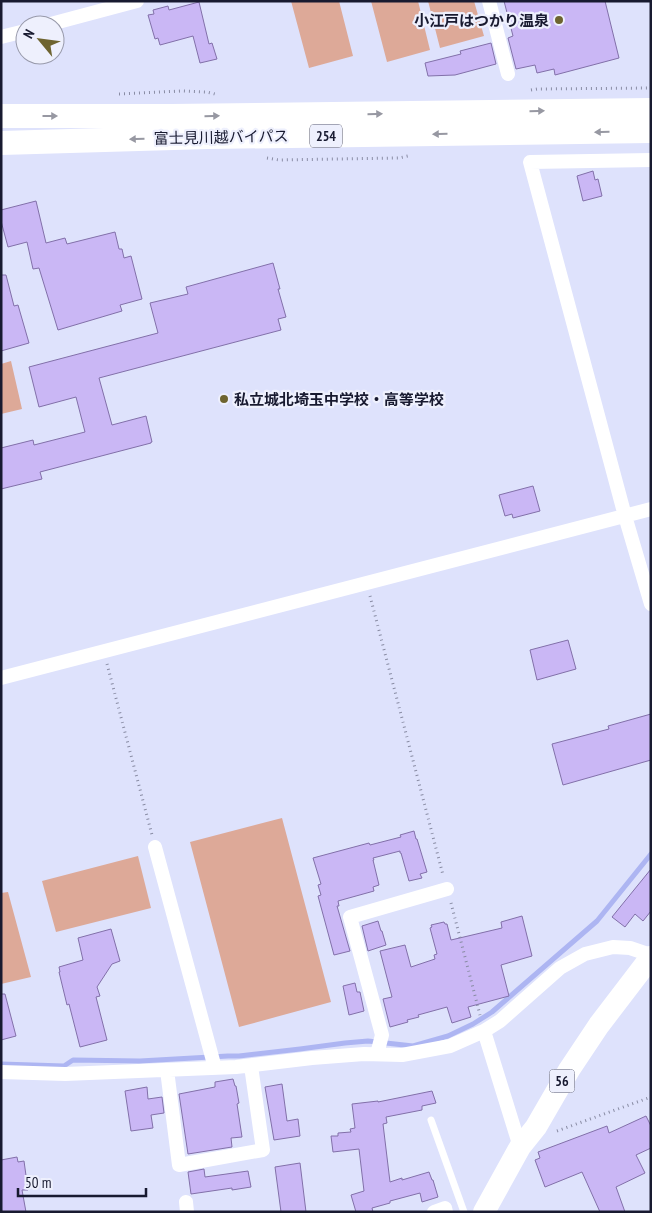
<svg xmlns="http://www.w3.org/2000/svg" width="652" height="1213" font-family="'PT Sans Narrow','Noto Sans JP',sans-serif">
<rect width="100%" height="100%" fill="#dee2fc"/>
<path fill="#dda998" d="M291,1h48l14,55 -44,12z
M371,1h47l12,49 -43,12z
M428,1h46l10,35 -44,12z
M11,361l11,48 -21,5v-50z
M282,818l49,184 -92,25 -49,-185z
M138,856l13,52 -95,24 -14,-51z
M8,892l23,85 -30,7v-91z"/>
<g fill="none" stroke-linecap="round" stroke-linejoin="round">
<path stroke="#adb5f2" stroke-width="5" d="M1,1064l63,2 9,-6 67,1 88,-5h11l61,-7 45,-6 23,-2 45,5 35,-10 25,-12 19,-12 105,-91 54,-67"/>
</g>
<path fill="#cab7f5" stroke="#8270a9" d="M504,1h101l14,57 -64,17 -1,-6 -17,4 -2,-8 -19,4 -8,-31 5,-2z
M199,2l10,42 3,-1 5,16 -17,4 -7,-27 -33,9 -2,-7 -3,1 -7,-24 6,-1 -1,-4 15,-4 1,4z
M491,43l5,21 -41,11 -27,1 -3,-13 36,-9 -1,-3z
M593,171l2,9 3,-1 4,17 -19,5 -6,-25z
M36,201l10,42 19,-5 2,6 48,-12 4,17h3l2,9 7,-2 11,43 -22,6 2,6 -64,19 -19,-62 -6,1 -6,-27 -19,5 -7,-26v-11z
M273,263l7,26h-2l8,28 -8,2 3,11 -182,48 13,47 34,-9 6,26h-1v1l-111,29 2,7 -41,10v-41l32,-8 1,5 51,-13 -9,-35 -37,10 -10,-40 129,-34 -8,-30 38,-9 -2,-7z
M1,275h5l8,31 4,-1 11,38 -28,8z
M533,486l7,25 -27,7 -1,-4 -7,2 -6,-21z
M568,640l8,29 -39,11 -7,-30z
M651,714v46l-88,25 -11,-41 57,-15 -1,-3z
M414,831l2,8h1l10,33 -7,2 2,4 -13,3 -8,-28h-1v-2l-27,7 1,2h-1l6,25 -6,2 1,4 -36,10 1,5h-2l13,45 -16,4 -16,-59 3,-1 -3,-10 3,-1 -8,-26 56,-15 1,2 31,-8 -1,-2z
M651,869v42l-8,10 -8,-7 -10,13 -13,-10z
M522,916l10,40 -31,9 8,31 -41,11 3,10 -19,6 -5,-16 -29,8 1,2 -12,3 1,2 -18,5 -7,-28 9,-2 -12,-46 25,-6 6,22 24,-8 -1,-4 3,-1 -7,-26 2,-1 -1,-2 13,-3 1,2h2l4,16 51,-12 -1,-6z
M378,921l3,10h1l4,14 -18,6 -6,-25z
M111,929l9,32 -8,3 -15,23 3,9 -4,1 11,43 -27,7 -11,-43 -2,1 -8,-33h1l-1,-5 24,-7 -5,-22z
M355,983l2,9h3l4,19 -15,4 -6,-29z
M1,994h4l11,42 -15,4z
M233,1079l2,7h1l3,17 -2,1 5,33 -11,1 1,9 -44,7 -9,-60 36,-7v-5z
M282,1084l5,37 11,-2 2,17 -26,4 -9,-53z
M147,1087l1,12 14,-2 2,16 -13,2 2,13 -22,3 -6,-40z
M432,1091l4,12 -14,3v4l-36,7 1,6 -4,1 7,58 12,-4v2l27,-8 3,8h1l5,17 -16,5 -2,-9 -30,8v2l-18,5 1,4h-17l-5,-17 13,-4 -5,-42 -26,3 -2,-16h7v-3l13,-1 -1,-3 5,-1 -3,-24 26,-3v1z
M646,1116l5,10v22l-15,7 9,18 -29,14 9,25h-25l-18,-40 -37,15 -10,-27 5,-2 -2,-6 69,-26 2,7z
M17,1157l1,5 6,-1 4,29h-6l4,22h-24l-1,-6v-46z
M300,1163l6,49h-25l-6,-45z
M204,1169l1,8 43,-6 3,16 -19,3v-2l-41,6 -3,-22z"/>
<g fill="none" stroke-linecap="round" stroke-linejoin="round">
<path stroke="#898ca4" stroke-width="3" stroke-dasharray="1 4" stroke-linecap="butt" d="M531,90l6,-1 114,-1
M119,94l63,-3 25,1 8,2
M267,158l12,2 120,-2 9,-2
M370,596l73,279
M107,664l45,171
M451,903l29,112
M557,1131l94,-34"/>
<path stroke="#fff" stroke-width="7" d="M431,1120l33,92"/>
<path stroke="#fff" stroke-width="14" d="M489,1l19,73
M47,25l90,-24
M1,37l24,-6
M651,160l-121,2 95,354 26,88
M1,678l650,-169
M155,847l60,221
M484,1031l36,116
M377,1054l5,-19 -32,-118 97,-28
M167,1070l12,95 84,-15 -12,-84
M1,1072l64,2 171,-7 76,-9 52,-4 38,1 48,-9 34,-15 16,-10 60,-53 25,-14 28,-7 17,1 21,7
M186,1202l1,10
M434,1212l11,-4 1,4"/>
<path stroke="#fff" stroke-width="22" d="M484,1212l36,-65 16,-20 33,-57 30,-45 52,-68"/>
<path stroke="#fff" stroke-width="24" d="M1,116h170l480,-6
M1,143l207,-6 443,-6"/>
</g>
<defs><path id="oneway-solid" d="M-6-.8H1V-3.2L6.5 0L1 3.2V.8H-6Z" transform="scale(1.25)"/></defs>
<g fill="#9798a2">
<use href="#oneway-solid" transform="translate(537 111) rotate(-1)"/>
<use href="#oneway-solid" transform="translate(375 114) rotate(-1)"/>
<use href="#oneway-solid" transform="translate(50 116)"/>
<use href="#oneway-solid" transform="translate(212 116) rotate(-1)"/>
<use href="#oneway-solid" transform="translate(602 132) rotate(179)"/>
<use href="#oneway-solid" transform="translate(440 134) rotate(179)"/>
<use href="#oneway-solid" transform="translate(137 139) rotate(178)"/>
</g>
<g fill="#6e6430" stroke="#eef0fd" stroke-width="2">
<circle cx="559" cy="20" r="5"/>
<circle cx="224" cy="399" r="5"/>
</g>
<g text-anchor="middle" dominant-baseline="central" stroke-width="4.5" stroke-linejoin="round" paint-order="stroke">
<g fill="#eef0fd" stroke="#585a6e" stroke-width="1">
<rect x="310" y="124.5" width="32" height="23" rx="4"/>
<rect x="549.5" y="1069.5" width="25" height="23" rx="4"/>
</g>
<g font-size="14" font-weight="bold" fill="#181a30">
<text x="326" y="136">254</text>
<text x="562" y="1081">56</text>
</g>
<g font-size="15" font-weight="bold" fill="#181a30" stroke="#eef0fd" text-anchor="end">
<text x="549" y="20">小江戸はつかり温泉</text>
<text x="234" y="399" text-anchor="start">私立城北埼玉中学校・高等学校</text>
</g>
<g font-size="15" fill="#181a30" stroke="#eef0fd">
<text transform="translate(221 137) rotate(-1)">富士見川越バイパス</text>
</g>
</g>
<rect width="652" height="1213" fill="none" stroke="#181a30" stroke-width="5"/>
<g transform="translate(40 40) rotate(299)"><circle r="24" fill="#eef0fd" stroke="#989aab"/>
<path d="M0-4L9 19L0 12L-9 19Z" fill="#6e6430"/>
<text y="-8" font-size="14" font-weight="bold" text-anchor="middle" fill="#181a30">N</text>
</g>
<path d="M18 1188v8h128v-8" fill="none" stroke="#181a30" stroke-width="2.5"/>
<text x="25" y="1188" font-size="15" fill="#181a30" stroke="#eef0fd" stroke-width="4" paint-order="stroke">50 m</text>
</svg>
